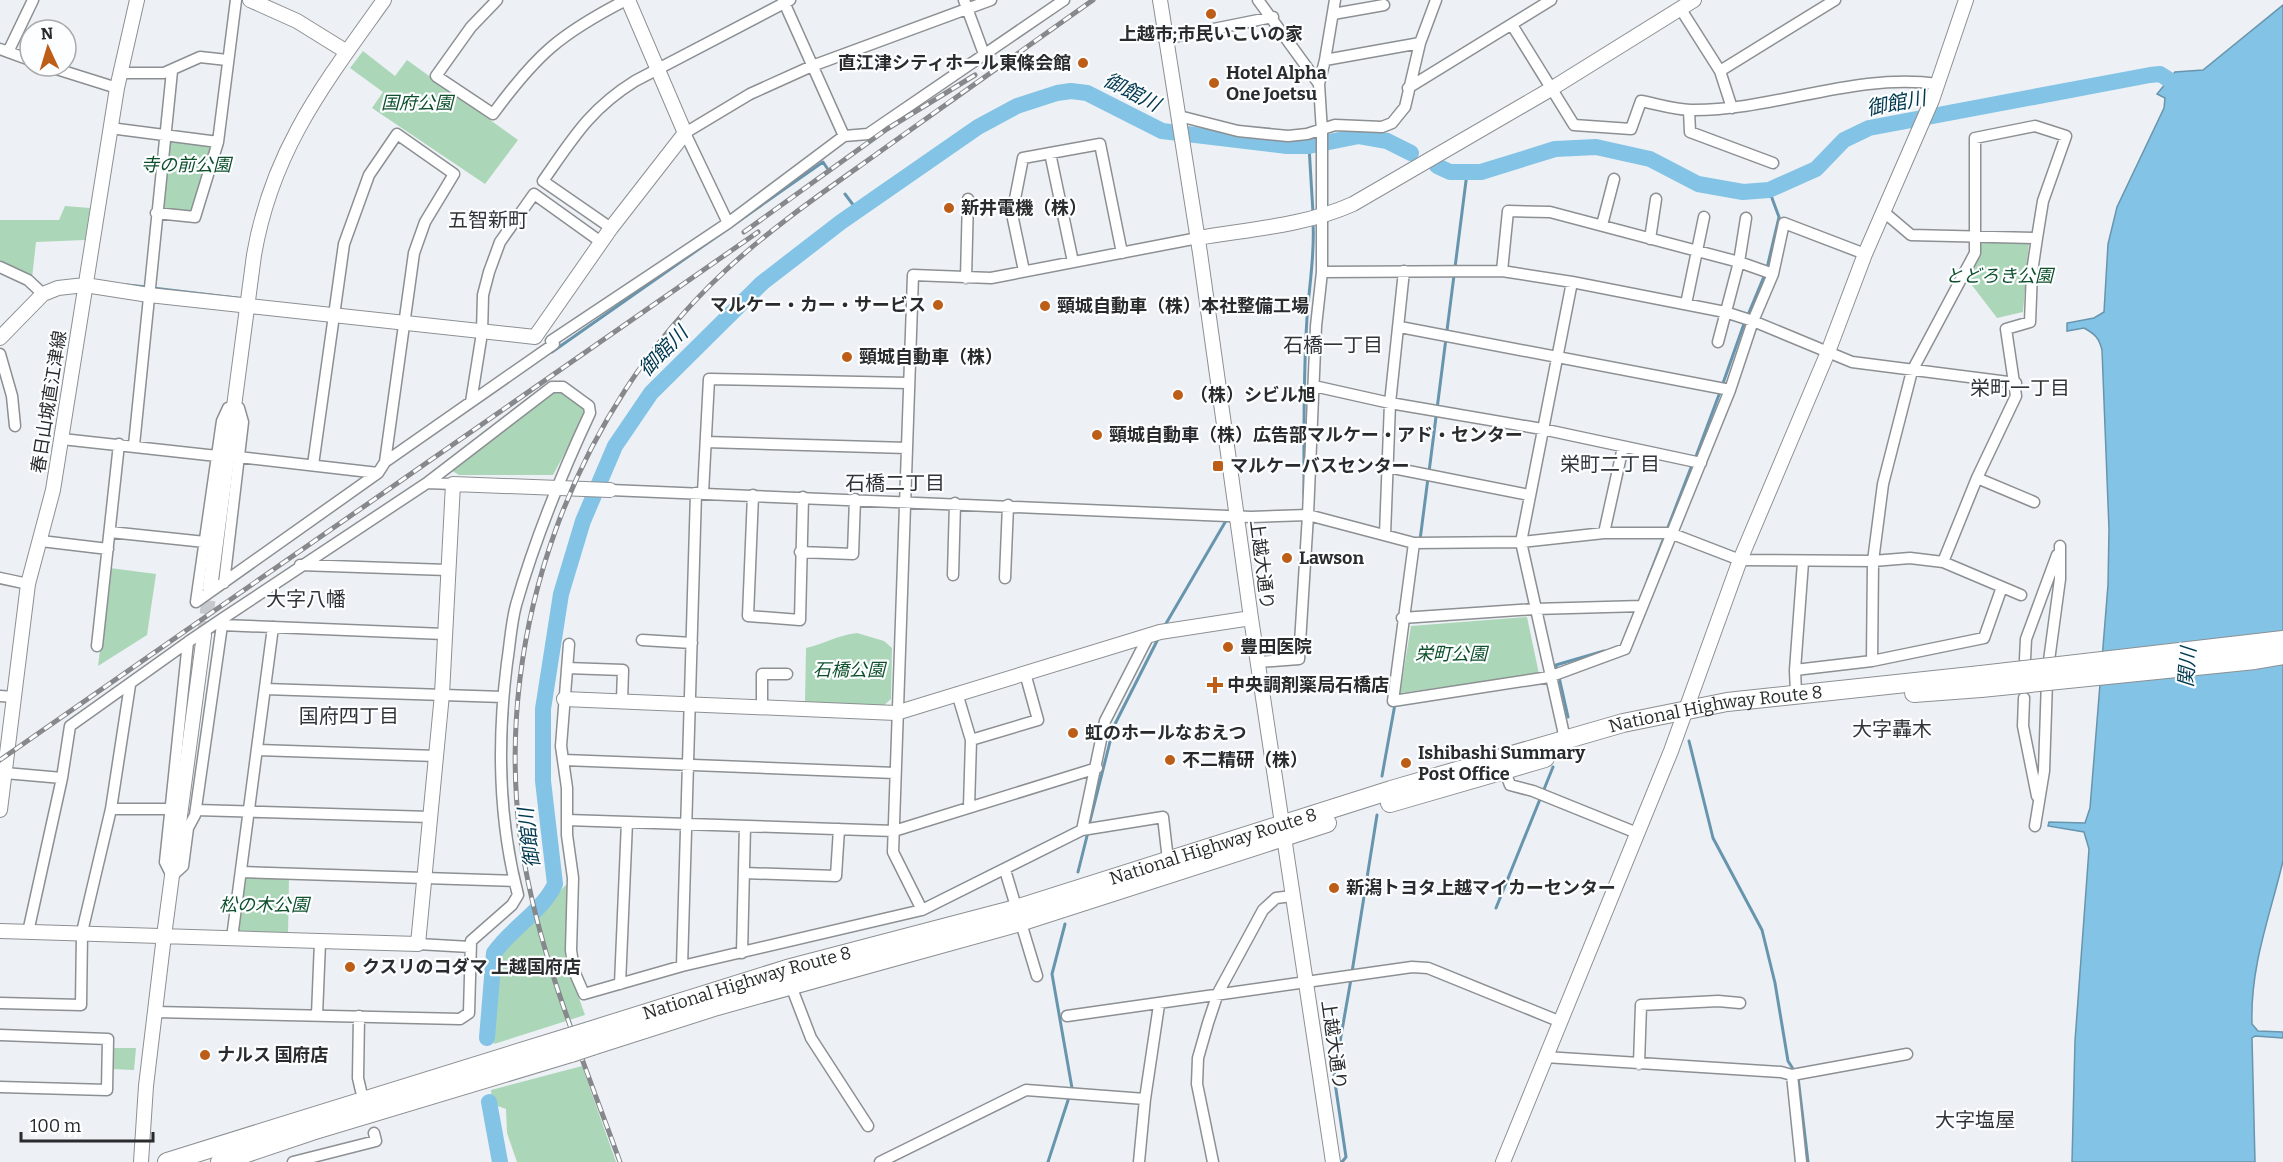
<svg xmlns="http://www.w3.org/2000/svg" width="2283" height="1162" font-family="Bitter,'Noto Sans JP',serif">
<rect width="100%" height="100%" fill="#edf1f5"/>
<path fill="#acd6b8" d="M363,51l32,25 12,-16 111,80 -33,44 -113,-76 11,-16 -33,-24z
M168,138l46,6 -20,66 -6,3 -28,-4z
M65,206l25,2 -5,32 -49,2 -4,36 -32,-15v-43h59z
M2029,242l-6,70 -26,6 -29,-38 13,-37z
M560,390l25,18 1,6 -33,61h-94l-8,-5 101,-78z
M110,568l46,6 -9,61 -49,31z
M1527,617l12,57 -139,19 11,-67z
M857,633l27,8 8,7 -1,51 -8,7 -78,-4 1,-54c18,-4 32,-13 51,-15z
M244,877l45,1 -1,57 -51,-2z
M567,884l-2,75 20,56 -91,29 4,-86 11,-17z
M110,1048h26l-2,22 -24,-1z
M582,1066l34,96h-99l-10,-29 -1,-24 -14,-5 -1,-14z"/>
<path fill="#83c3e5" stroke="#6895ae" stroke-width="1.5" d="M2283,5v856c-13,55 -33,105 -31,163l6,7 25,1v6l-28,-2 -3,2 3,124h-183l3,-121 14,-192 -5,-17 -36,-6 1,-4 36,1 5,-15 18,-223 1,-56 -7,-179c-3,-12 -7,-16 -18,-22l-17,3v-8l27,-5 10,-6 4,-68 9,-37 47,-99 1,-10 -8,-4 18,-22 28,-2z"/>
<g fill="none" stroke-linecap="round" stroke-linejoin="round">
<path stroke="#6895ae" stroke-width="3" d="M1309,146l4,67
M845,194l12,16
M1767,268l12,-51 -10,-27
M127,285l20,2
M153,288l92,11
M1748,315l17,-41
M550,348l2,4 271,-190 4,6
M1722,386l23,-65
M1695,459l25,-67
M1429,472l38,-299
M1304,497c0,-59 -1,-119 3,-179 2,-32 8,-63 6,-95
M1420,540l8,-62
M1648,579l44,-114
M1164,627l63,-108
M1557,671l-1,-6 48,-14
M1559,677l9,40
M1689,741l24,97 49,92 13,53 13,78 7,11
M1382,776l13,-72
M1089,825l25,-99 44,-87
M1078,872l10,-40
M1496,908l57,-141
M1352,972l25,-157
M1798,1077l10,85
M1048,1162l24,-74 -20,-114 13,-50
M1342,1162l4,-5 -12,-81 17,-97"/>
<path stroke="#83c3e5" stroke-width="16" d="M1437,166l13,6h31l74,-23 41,-2 54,12 48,25 45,8 26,-2 47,-21 28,-29 25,-12 281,-53 10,-1 27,17
M487,1038l7,-85c17,-25 49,-42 61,-69l-12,-103v-72l18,-115 22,-73 32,-75 36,-53 111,-110 79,-61 137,-95 39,-21 40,-13 14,-2 16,2 75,38 125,15h22l50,-10 28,5 24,12
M489,1102l11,60"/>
<path stroke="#c6c9cd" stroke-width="14" stroke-dasharray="14 7" stroke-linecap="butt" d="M204,635l6,-47"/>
<g stroke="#8c9093" stroke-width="13">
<path id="street" d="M497,0l-26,27 -35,49 57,38c44,-60 67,-80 133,-114
M783,0l61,136
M964,0l20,54
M1680,8l40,63 12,37
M1333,14l51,-9
M1512,25l62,100 57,4 10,-28c16,3 34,9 50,9 83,1 163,-38 247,-26
M1164,39l109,-22
M0,49l30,11
M8,52l25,-52
M1325,60l95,-17
M47,66l70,22
M1720,71l115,-71
M120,73h44l36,-16 27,3
M1319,84l6,-24 10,-60
M1408,88l143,-88
M1689,110l1,22 83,31
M1179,116l59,15 50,5 19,-2 28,-9 47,2 10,-4 13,-16 15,-64 16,-43
M110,128l108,14
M1050,153l23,109
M156,213l39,4 23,-75 18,-142
M1885,213l26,22 126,3 -5,34 -2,50 -24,7 10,67 -39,82 -34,84
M728,223l-43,-90 65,-39 62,-28 179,-66
M1602,225l12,-46
M611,228l-68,-47c30,-43 47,-72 92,-100l155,-81
M1650,239l6,-40
M0,267l28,13 15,14
M1024,271l-12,-57 11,-56 77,-14 22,109
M1502,271l6,-60 42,1 189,50 34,12
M1322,272l180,-1 70,11 153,30 28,9 99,41 164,21
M966,278l2,-79
M1686,304l18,-87
M1400,327l330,63
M1718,342l21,-80 7,-44
M0,354l12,42 3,30
M1314,386l76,17 152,26 159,34
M471,402l11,-69 1,-38 6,-23 11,-30 34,-48 67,48
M62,439l155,17
M706,442l201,6
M134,445l38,-374
M239,457l139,16
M385,462l169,-118 -3,-3 177,-118 116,-87 24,-2 196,-134
M1388,467l141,28
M1977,478l57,24
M610,490l641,27 57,-2 106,28 107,-1 83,-9h66l70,27 133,1 37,-3 33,4 78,33
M703,493l6,-114 200,4
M753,495l-5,121 52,4 3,-123
M110,532l95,10
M1604,533l19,-86
M1385,535l5,-132 14,-132
M41,541l67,8
M1414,543l-21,158 156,-24 76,-28 105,-259 23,-69 20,-47 11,-51 81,31
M800,552l53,2 2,-55
M300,565l147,5
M953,575l2,-72
M0,578l28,6
M1005,578l3,-73
M224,583l19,-161 -4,-14h-11l-6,13 -26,181 182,-129 7,-11 29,-209 11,-31 29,-48 -57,-40 -28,41 -25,69 -31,221
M1402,618l132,-9 108,-3
M222,625l3,-8 202,-134 26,1
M642,640l50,3
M188,642l37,-25
M569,644l-8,102 6,42v47l6,43 -2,72 3,21 10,23 98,-28 240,-56 160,-80 81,-13 5,43
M97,646l22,-202
M2025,659l1,-20 31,-84
M1872,661l112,-23 18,-51
M1258,662l41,-3 9,-144 8,-189 6,-54v-140l-3,-48 -61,-84
M567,668l56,2 -1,31
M2048,668l12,-89v-33
M1795,670l8,-108
M265,689l238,8
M957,693l14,47 -2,67
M1796,693l-1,-23 77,-9 1,-100 10,-77 29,-113 63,-118v-115l60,-12 31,10 -23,65 -6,37
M0,696l14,1
M2024,698l-1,28 14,70
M762,707v-33h25
M1565,739l-44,-197 51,-260
M971,740l67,-20 -13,-47
M258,750l178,6
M564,760l331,13
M1505,771l5,14 23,6 104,42
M5,773l57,5
M111,809h59
M196,810l234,7
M567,820l327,11 203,-63
M2035,826l9,-55 3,-91
M1082,830l23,-109 44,-86
M1005,870l32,106
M241,872l273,9
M744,873l92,3 3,-47
M922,910l-29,-58 20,-577 78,3 207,-40
M28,932l34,-154 8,-52 118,-84 -23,220 7,14 11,-10 5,-38 7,-13 27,-190 222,9
M232,938l41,-311
M418,944l52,3
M742,953l3,-127
M682,966l14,-473
M620,984l7,-162
M791,986l20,52 57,88
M0,1003l81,2 1,-73 29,-123 19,-124
M155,1012l305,7 9,-6 2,-72 41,-36 6,-10c-20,-77 -21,-153 -11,-232 3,-19 4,-39 9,-58 19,-66 45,-130 74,-192l-1,-7 -26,-19h-11l-125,96
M317,1015l3,-73
M359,1016l-1,62 3,13
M1067,1016l345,-49 16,1 133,54
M0,1035l108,4 -1,51 -107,-3
M1545,1057l236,15 11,3 115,-21
M1639,1064l2,-59 77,-4 22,2
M1792,1075l9,87
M293,1162l83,-21 -2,-8
M880,1162l146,-72 119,9
M1139,1162l6,-63 14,-94
M1213,1162l-16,-78 1,-26 10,-35 10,-30 45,-83 13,-12 16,-2"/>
</g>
<g stroke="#8c9093" stroke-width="16">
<path id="secondary" d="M250,0l47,21 50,31
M1160,0l40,253 51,365 82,544
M1198,238c52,-9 106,-12 155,-34l198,-115 143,-89
M0,338l43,-44 15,-6 27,-3 64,10 386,42 76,-109 74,-95 -57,-133
M210,588l44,-333c18,-105 70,-171 130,-255
M564,699l332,14 264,-81 91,-14
M0,810l28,-226 25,-94 64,-402 20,-88
M0,931l418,13 24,-250 11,-210 157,6
M141,1162l5,-76 18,-150 40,-301
M1503,1162l168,-411 69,-191 88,-208 37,-98 67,-154 34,-100"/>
</g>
<g stroke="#8c9093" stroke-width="20">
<g id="highway">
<path d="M1914,693l67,-5"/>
<path d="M1390,803l155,-45"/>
<path id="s1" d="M589,1031l198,-62 229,-60 375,-119 232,-67 104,-21 254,-27"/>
<path d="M592,1046l125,-40 303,-84 307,-99"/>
<path d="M167,1162l399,-124"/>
<path d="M220,1162l92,-31 259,-78"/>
</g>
</g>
<use href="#street" stroke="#fff" stroke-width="10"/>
<use href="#secondary" stroke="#fff" stroke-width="14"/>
<use href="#highway" stroke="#fff" stroke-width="18"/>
<g stroke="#86888b" stroke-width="5">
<path id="rail" d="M744,232l143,-103 88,-54
M0,760l758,-528
M620,1162c-38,-106 -85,-215 -100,-327 -26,-205 54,-424 205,-564 47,-44 100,-80 153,-118 71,-51 143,-102 215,-153"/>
</g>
<use href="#rail" stroke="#fdfeff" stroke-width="3" stroke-dasharray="9" stroke-linecap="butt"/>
<g stroke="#8c9093" stroke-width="20" stroke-linecap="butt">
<path id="highway-bridge" d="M1981,675l302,-35
M1981,688l274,-28 28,-5
M566,1038l23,-7
M571,1053l21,-7"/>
</g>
<use href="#highway-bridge" stroke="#fff" stroke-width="18"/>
</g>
<g fill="#bc5d18" stroke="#fdfeff" stroke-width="2">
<circle cx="1211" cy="14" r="6"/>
<circle cx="1083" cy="63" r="6"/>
<circle cx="1214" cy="83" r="6"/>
<circle cx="949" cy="208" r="6"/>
<circle cx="938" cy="305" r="6"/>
<circle cx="1045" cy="306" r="6"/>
<circle cx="847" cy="357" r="6"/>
<circle cx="1178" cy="395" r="6"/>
<circle cx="1097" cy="435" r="6"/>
<rect x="1212" y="460" width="12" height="12" rx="3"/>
<circle cx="1287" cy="558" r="6"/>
<circle cx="1228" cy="647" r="6"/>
<path d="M1212 676h6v6h6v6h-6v6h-6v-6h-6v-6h6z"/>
<circle cx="1073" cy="733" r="6"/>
<circle cx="1170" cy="760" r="6"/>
<circle cx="1406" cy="763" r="6"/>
<circle cx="1334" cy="888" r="6"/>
<circle cx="350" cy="967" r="6"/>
<circle cx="205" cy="1055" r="6"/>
</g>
<g text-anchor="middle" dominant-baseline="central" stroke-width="4.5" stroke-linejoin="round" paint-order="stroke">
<g font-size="18" font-weight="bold" fill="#292b2c" stroke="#fdfeff" text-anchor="start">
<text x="1211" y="34" text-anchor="middle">上越市;市民いこいの家</text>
<text x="1071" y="63" text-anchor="end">直江津シティホール東條会館</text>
<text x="1226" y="73">Hotel Alpha<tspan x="1226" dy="21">One Joetsu</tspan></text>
<text x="961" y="208">新井電機（株）</text>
<text x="926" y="305" text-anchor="end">マルケー・カー・サービス</text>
<text x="1057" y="306">頸城自動車（株）本社整備工場</text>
<text x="859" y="357">頸城自動車（株）</text>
<text x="1190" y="395">（株）シビル旭</text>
<text x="1109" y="435">頸城自動車（株）広告部マルケー・アド・センター</text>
<text x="1230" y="466">マルケーバスセンター</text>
<text x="1299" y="558">Lawson</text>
<text x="1240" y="647">豊田医院</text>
<text x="1227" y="685">中央調剤薬局石橋店</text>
<text x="1085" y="733">虹のホールなおえつ</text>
<text x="1418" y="753">Ishibashi Summary<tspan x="1418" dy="21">Post Office</tspan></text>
<text x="1182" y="760">不二精研（株）</text>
<text x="1346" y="888">新潟トヨタ上越マイカーセンター</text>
<text x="362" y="967">クスリのコダマ 上越国府店</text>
<text x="217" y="1055">ナルス 国府店</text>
</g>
<g font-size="18" font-style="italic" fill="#0d502b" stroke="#fdfeff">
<text x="417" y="103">国府公園</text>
<text x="186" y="165">寺の前公園</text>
<text x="1999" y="276">とどろき公園</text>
<text x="1451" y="654">栄町公園</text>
<text x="849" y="670">石橋公園</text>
<text x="264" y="905">松の木公園</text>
</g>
<g font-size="18" fill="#292b2c" stroke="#fdfeff">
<text transform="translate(49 402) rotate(-81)">春日山城直江津線</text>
<text transform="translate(1262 565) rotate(83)">上越大通り</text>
<text stroke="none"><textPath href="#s1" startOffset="1173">National Highway Route 8</textPath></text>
<text stroke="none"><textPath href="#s1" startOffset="651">National Highway Route 8</textPath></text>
<text stroke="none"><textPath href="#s1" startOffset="165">National Highway Route 8</textPath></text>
<text transform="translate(1334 1045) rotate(82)">上越大通り</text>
</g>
<g font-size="20" font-style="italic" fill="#00384f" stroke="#fdfeff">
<text transform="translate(1132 92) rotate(27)">御館川</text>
<text transform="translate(1896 103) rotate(-11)">御館川</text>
<text transform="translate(663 351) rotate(-46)">御館川</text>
<text transform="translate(2187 667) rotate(-86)">関川</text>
<text transform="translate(529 838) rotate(-97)">御館川</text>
</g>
<g font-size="20" fill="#313437" stroke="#fdfeff">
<text x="488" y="220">五智新町</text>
<text x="1333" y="345">石橋一丁目</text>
<text x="2020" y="388">栄町一丁目</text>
<text x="1610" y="464">栄町二丁目</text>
<text x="895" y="483">石橋二丁目</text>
<text x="306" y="599">大字八幡</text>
<text x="349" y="716">国府四丁目</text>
<text x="1892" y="729">大字轟木</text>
<text x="1975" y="1120">大字塩屋</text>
</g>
</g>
<g transform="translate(48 48) rotate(356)"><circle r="28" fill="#fdfeff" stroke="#a8aaab" stroke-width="1.5"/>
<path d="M0-4.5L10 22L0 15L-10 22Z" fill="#bc5d18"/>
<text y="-9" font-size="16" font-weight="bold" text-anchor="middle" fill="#292b2c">N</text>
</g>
<path d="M21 1132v9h132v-9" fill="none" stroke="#292b2c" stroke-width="3"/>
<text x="30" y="1132" font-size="18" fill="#292b2c" stroke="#fdfeff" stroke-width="4.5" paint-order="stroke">100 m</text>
</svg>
